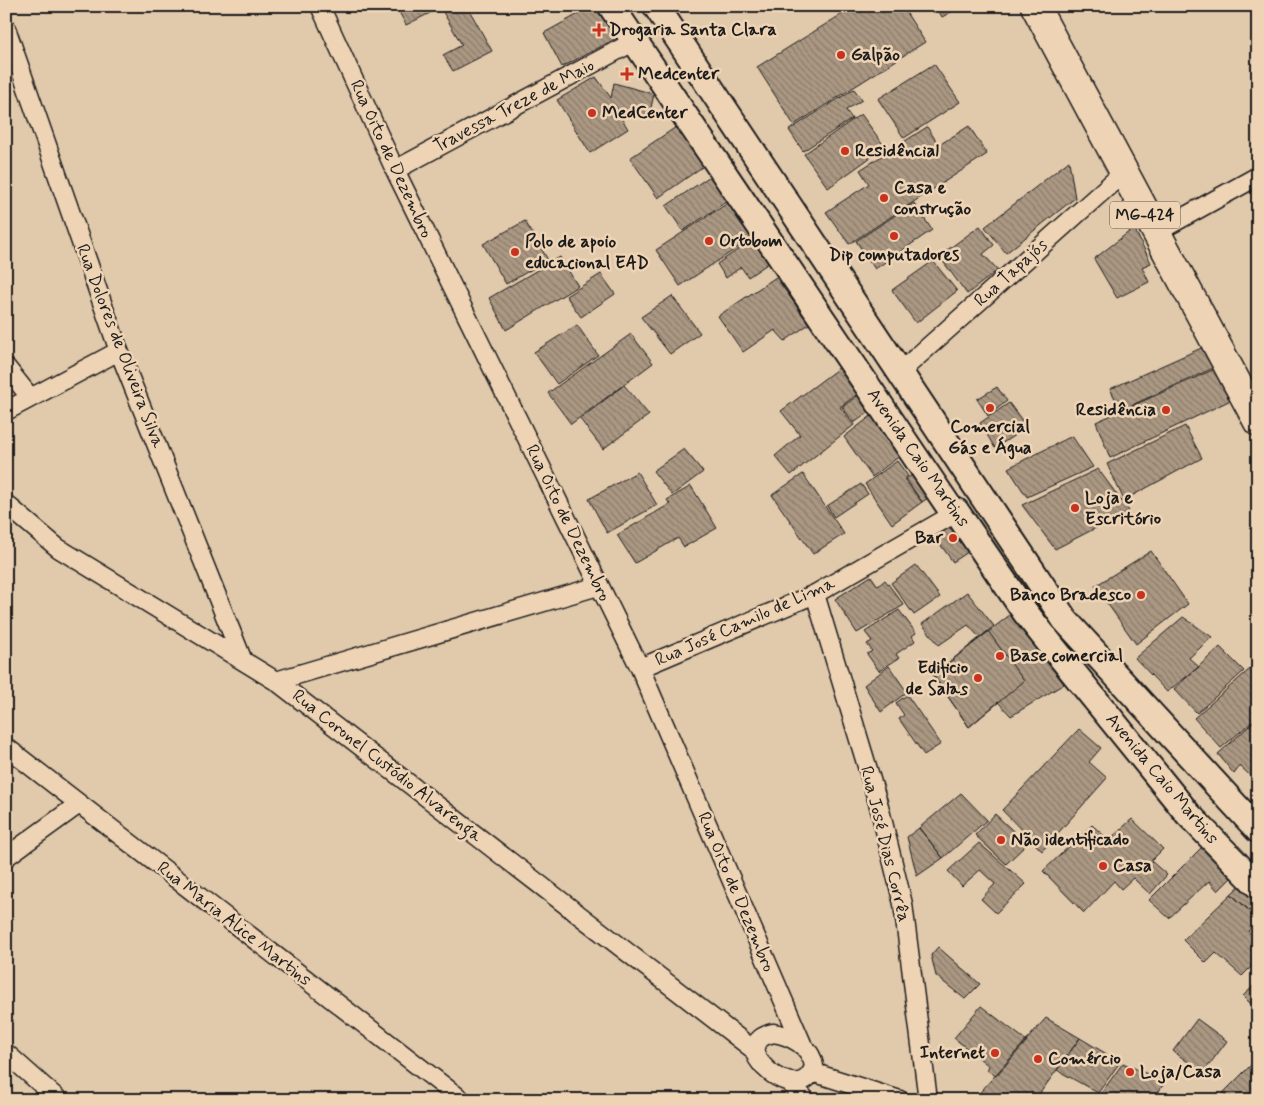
<svg xmlns="http://www.w3.org/2000/svg" width="1264" height="1106" font-family="Mynerve,sans-serif">
<defs>
<pattern id="building-back-hatch" width="6" height="6" patternUnits="userSpaceOnUse" patternTransform="scale(1.25)"><rect width="6" height="6" fill="#ab9883"/><path d="M-1 5l2 2M0 0l6 6M5-1l2 2" fill="none" stroke="#8a7b6a"/></pattern>
</defs>
<rect width="100%" height="100%" fill="#e1c9ac"/>
<filter id="ink" filterUnits="userSpaceOnUse"><feTurbulence type="fractalNoise" baseFrequency=".02" numOctaves="2"/><feDisplacementMap in="SourceGraphic" scale="10" xChannelSelector="R" yChannelSelector="G"/><feConvolveMatrix kernelMatrix="1 2 1 2 8 2 1 2 1" color-interpolation-filters="sRGB"/></filter>
<g filter="url(#ink)">
<path fill="url(#building-back-hatch)" stroke="#1c1c1c" d="M396,6h48l-38,19z
M454,6h13l25,45 -39,20 -10,-16 19,-10 -19,-33z
M572,6h12l-9,5z
M593,6h4l20,32 -55,29 -18,-34z
M855,6h47l23,36 -131,83 -37,-58z
M936,6h26l-20,11z
M934,64l26,38 -56,36 -26,-39z
M596,77l15,21 3,-15 40,11 -5,23 -33,-8 12,20 -38,24 -33,-53z
M854,89l8,11 -16,10 6,9 -49,32 -14,-21z
M861,114l24,33 -57,41 -24,-34z
M685,121l27,39 -54,38 -28,-40z
M969,126l18,28 -138,90 -23,-32 43,-28 -9,-14 67,-43 12,18z
M1069,161l6,37 -69,55 -21,-26z
M719,170l17,25 -53,36 -17,-25z
M737,197l24,35 -81,54 -24,-36z
M914,203l18,27 -57,39 -19,-28z
M525,221l23,39 -42,24 -23,-40z
M980,226l14,19 -11,9 15,16 -31,24 -28,-38z
M1134,228l17,35 -9,4 7,15 -32,16 -23,-39z
M762,233l17,23 -31,21 -7,-10 -15,11 -9,-14z
M560,257l18,29 -72,44 -17,-32z
M933,261l24,30 -41,32 -24,-33z
M601,274l14,20 -34,23 -15,-21z
M776,277l33,47 -24,17 -10,-11 -32,22 -25,-36z
M672,296l28,37 -30,21 -29,-37z
M577,325l21,30 -41,29 -23,-32z
M631,334l22,29 -82,61 -23,-31z
M1208,345l12,20 -99,45 -11,-21z
M848,361l19,26 -27,20 14,18 -63,50 -16,-19 25,-21 -19,-24z
M1217,368l18,30 -125,60 -14,-36z
M624,385l25,30 -46,34 -23,-30z
M997,387l10,14 -19,15 -11,-17z
M867,389l12,16 -25,18 -12,-16z
M1009,403l18,24 -32,21 -15,-25z
M880,409l29,40 -37,28 -28,-40z
M1185,426l17,32 -78,42 -17,-36z
M1072,436l21,31 -66,30 -19,-29z
M684,449l19,23 -31,23 -19,-24z
M897,461l11,15 -4,3 18,23 -30,22 -27,-40z
M921,469l16,23 -15,10 -16,-23z
M1098,469l31,42 -74,38 -33,-44z
M637,472l20,33 -50,28 -18,-34z
M803,474l41,60 -31,20 -41,-59z
M861,484l7,10 -34,23 -7,-11z
M691,486l26,42 -33,19 -6,-9 -43,25 -18,-28 53,-31 -3,-4z
M954,514l23,32 -24,16 -24,-33z
M1151,551l37,53 -52,40 -41,-58z
M916,565l24,32 -26,18 -23,-32z
M871,576l7,10 7,-6 19,25 -47,28 -22,-34z
M967,592l27,34 -14,12 -12,-13 -29,20 -17,-21z
M899,610l17,23 -4,3 3,5 -19,13 3,4 -20,13 -12,-17 5,-3 -5,-7 5,-3 -7,-9z
M1011,614l53,70 -53,32 -13,-14 -29,25 -36,-52z
M1183,617l29,20 -23,21 10,9 -32,25 -32,-34z
M988,631l36,50 -55,46 -36,-52z
M1220,647l24,24 -47,42 -23,-24z
M1258,662v24l-4,4 4,4v23l-37,31 -27,-30z
M889,666l18,26 -26,20 -17,-27z
M907,695l34,49 -17,11 -25,-36 5,-4 -8,-12z
M1258,718v65l-18,-17 -6,8 -16,-20z
M1079,729l22,19 -12,14 18,16 -65,73 -40,-41z
M961,793l26,27 -44,38 -24,-30z
M995,814l32,30 -21,20 -31,-29z
M1132,819l31,30 -12,12 16,14 -17,19 -17,-16 -12,11 -7,-8 -30,32 -41,-42 49,-46 17,15z
M919,828l24,30 -26,18 -10,-39z
M1208,841l31,29 -21,21 -9,-10 -40,37 -20,-18z
M979,843l47,41 -30,29 -15,-14 14,-15 -15,-14 -18,16 -14,-15z
M1247,879l11,12v27l-27,-24z
M1231,894l27,24v4l-10,9 10,8v21l-16,16 -26,-23 -10,10 -23,-23z
M938,947l42,37 -15,15 -29,-23 -5,-21z
M1258,982v29l-15,-15z
M981,1006l46,35 -31,35 -9,-6 2,-4 -35,-28z
M1046,1018l34,20 -45,62 -60,-2z
M1197,1019l30,22 -24,32 -30,-22z
M1080,1038l40,24 -22,31 -41,-23z
M1258,1058v42h-28l-7,-7z
M1123,1063l42,19 -12,18h-57z"/>
<g fill="none" stroke-linecap="round" stroke-linejoin="round">
<g stroke="#1c1c1c" stroke-width="21">
<path id="street" d="M320,6l75,164 245,498 163,378
M6,28l113,323 124,310
M395,170l238,-128
M1155,233l103,-57
M6,367l24,30
M900,372l223,-199
M6,411l113,-60
M6,504l52,44 218,133 478,369
M815,594l64,212 24,98 25,196
M640,668l175,-74 139,-80
M276,681l322,-95
M6,747l456,353
M6,857l73,-53
M773,1033c17,2 38,13 41,33 -10,35 -55,6 -60,-16 3,-11 8,-14 19,-17z
M6,1053l53,47
M812,1072l88,28
M790,1083l16,17"/>
</g>
<g stroke="#1c1c1c" stroke-width="29">
<path id="secondary" d="M611,6l343,508 2,-3 69,101 26,33 137,169 70,72
M656,6l409,614 193,210"/>
</g>
<g stroke="#1c1c1c" stroke-width="31">
<path id="highway" d="M1035,6l223,416"/>
</g>
<use href="#street" stroke="#eed4b5" stroke-width="18"/>
<use href="#secondary" stroke="#eed4b5" stroke-width="25"/>
<use href="#highway" stroke="#eed4b5" stroke-width="28"/>
</g>
</g>
<g fill="#c8321e" stroke="#eed4b5" stroke-width="2">
<path d="M596.5 22.5h5v5h5v5h-5v5h-5v-5h-5v-5h5z"/>
<circle cx="841" cy="55" r="5"/>
<path d="M624.5 66.5h5v5h5v5h-5v5h-5v-5h-5v-5h5z"/>
<circle cx="592" cy="113" r="5"/>
<circle cx="845" cy="151" r="5"/>
<circle cx="884" cy="198" r="5"/>
<circle cx="894" cy="236" r="5"/>
<circle cx="709" cy="241" r="5"/>
<circle cx="515" cy="252" r="5"/>
<circle cx="990" cy="408" r="5"/>
<circle cx="1166" cy="410" r="5"/>
<circle cx="1075" cy="508" r="5"/>
<circle cx="953" cy="538" r="5"/>
<circle cx="1141" cy="595" r="5"/>
<circle cx="1000" cy="656" r="5"/>
<circle cx="978" cy="678" r="5"/>
<circle cx="1001" cy="840" r="5"/>
<circle cx="1103" cy="866" r="5"/>
<circle cx="995" cy="1053" r="5"/>
<circle cx="1038" cy="1059" r="5"/>
<circle cx="1130" cy="1072" r="5"/>
</g>
<g text-anchor="middle" dominant-baseline="central" stroke-width="5" stroke-linejoin="round" paint-order="stroke">
<rect fill="#eed4b5" stroke="#5b534a" stroke-width="1" x="1110" y="201.5" width="70" height="27" rx="4"/>
<g font-size="16" font-weight="bold" fill="#1c1c1c">
<text x="1145" y="215">MG-424</text>
</g>
<g font-size="18" font-weight="bold" fill="#1c1c1c" stroke="#eed4b5" text-anchor="start">
<text x="609" y="30">Drogaria Santa Clara</text>
<text x="851" y="55">Galpão</text>
<text x="638" y="74">Medcenter</text>
<text x="602" y="113">MedCenter</text>
<text x="855" y="151">Residêncial</text>
<text x="894" y="188">Casa e<tspan x="894" dy="21">construção</tspan></text>
<text x="719" y="241">Ortobom</text>
<text x="525" y="242">Polo de apoio<tspan x="525" dy="21">educacional EAD</tspan></text>
<text x="894" y="255" text-anchor="middle">Dip computadores</text>
<text x="1156" y="410" text-anchor="end">Residência</text>
<text x="990" y="427" text-anchor="middle">Comercial<tspan x="990" dy="21">Gás e Água</tspan></text>
<text x="1085" y="498">Loja e<tspan x="1085" dy="21">Escritório</tspan></text>
<text x="943" y="538" text-anchor="end">Bar</text>
<text x="1131" y="595" text-anchor="end">Banco Bradesco</text>
<text x="1010" y="656">Base comercial</text>
<text x="968" y="668" text-anchor="end">Edificio<tspan x="968" dy="21">de Salas</tspan></text>
<text x="1011" y="840">Não identificado</text>
<text x="1113" y="866">Casa</text>
<text x="985" y="1053" text-anchor="end">Internet</text>
<text x="1048" y="1059">Comércio</text>
<text x="1140" y="1072">Loja/Casa</text>
</g>
<g font-size="18" fill="#1c1c1c" stroke="#eed4b5">
<text transform="translate(514 106) rotate(-28)">Travessa Treze de Maio</text>
<text transform="translate(391 159) rotate(65)">Rua Oito de Dezembro</text>
<text transform="translate(1011 273) rotate(-42)">Rua Tapajós</text>
<text transform="translate(120 346) rotate(69)">Rua Dolores de Oliveira Silva</text>
<text transform="translate(918 458) rotate(55)">Avenida Caio Martins</text>
<text transform="translate(568 523) rotate(64)">Rua Oito de Dezembro</text>
<text transform="translate(745 622) rotate(-24)">Rua José Camilo de Lima</text>
<text transform="translate(387 766) rotate(38)">Rua Coronel Custódio Alvarenga</text>
<text transform="translate(1162 779) rotate(50)">Avenida Caio Martins</text>
<text transform="translate(885 844) rotate(76)">Rua José Dias Corrêa</text>
<text transform="translate(736 892) rotate(67)">Rua Oito de Dezembro</text>
<text transform="translate(234 924) rotate(38)">Rua Maria Alice Martins</text>
</g>
</g>
<rect width="1264" height="1106" fill="none" stroke="#eed4b5" stroke-width="25"/>
<rect x="12" y="12" width="1239" height="1081" fill="none" stroke="#1c1c1c" stroke-width="2" filter="url(#ink)"/>
</svg>
